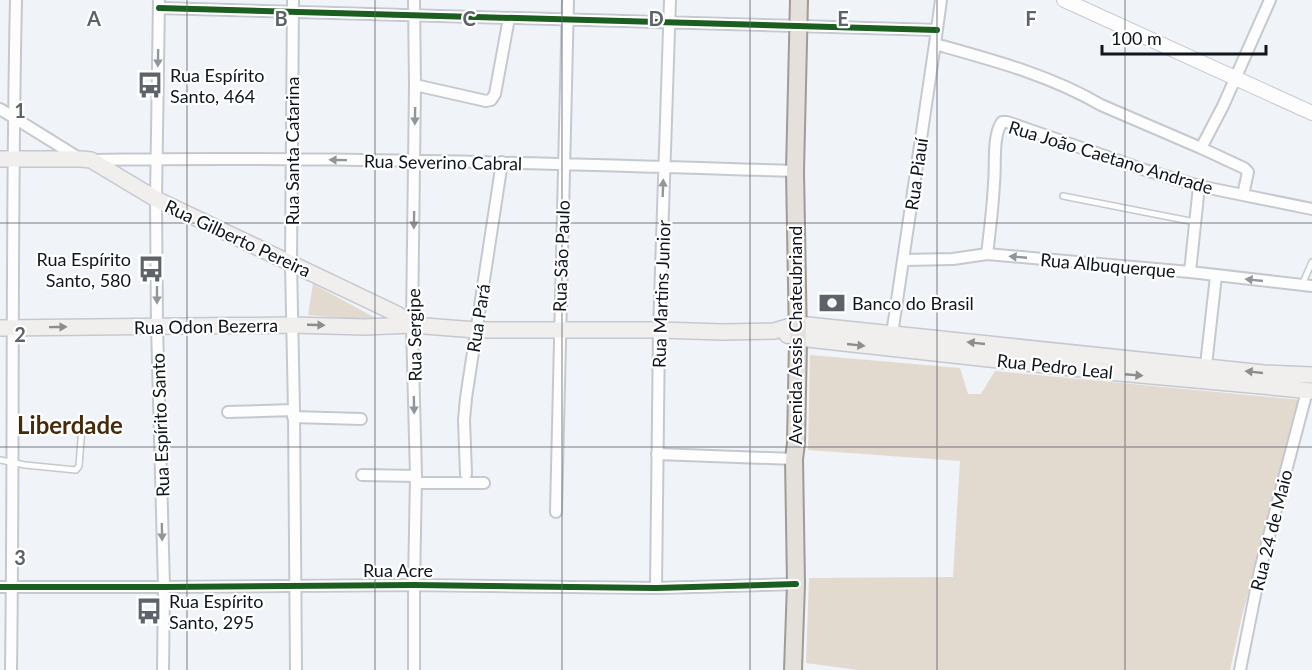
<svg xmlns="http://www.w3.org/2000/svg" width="1312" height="670" font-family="Lato,sans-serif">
<rect width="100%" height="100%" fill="#f0f3f8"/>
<path fill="#e2d9cf" d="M313,284l68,37 -73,-6z
M810,355l150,13 8,26h13l14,-23 306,29 -59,216 -12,54h-372l-52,-7 3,-85 144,-1 7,-116 -152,-11z"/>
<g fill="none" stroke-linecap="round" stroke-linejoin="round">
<g stroke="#c5c9cf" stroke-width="8">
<path id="service" d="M1063,196l132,26
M1302,285l10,-23
M0,460l25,5 51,5 3,-4 3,-40"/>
</g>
<g stroke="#c5c9cf" stroke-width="14">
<path id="minor" d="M159,0l-3,199 1,127 7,261 -1,83
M293,0l-2,263 3,147 2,260
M159,8l778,22
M935,44c57,16 115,31 166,61l100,43 43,20 4,4 -5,23 -44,-9 -54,-16 -138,-48h-5c-10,14 -6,44 -8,61 -1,23 -4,47 -7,71
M415,85l71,16 5,-1 4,-6 14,-76
M0,109l79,49
M1201,148l22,-42 47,-106
M94,160c234,-4 468,4 701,11
M1243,195l69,14
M904,260l49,-1 34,-5 203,18 122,14
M1190,272l9,-86
M891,341l44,-297 6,-44
M1205,374l11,-98
M228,412l66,-2
M293,417l68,2
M657,454l137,5
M466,474l-2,-54 2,-22 36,-236
M362,475l54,1
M416,483h68
M556,512l12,-512
M0,587h164l250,-2 242,3 140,-4
M656,588l3,-258 11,-330
M11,670c3,-223 0,-447 5,-670
M414,670v-85l2,-109 -4,-151 3,-240 -1,-85
M1240,670l20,-100 47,-179"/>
</g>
<g stroke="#c5c9cf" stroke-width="16">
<path id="tertiary" d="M1064,0l248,113"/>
</g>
<g stroke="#c5c9cf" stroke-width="18">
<path id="secondary" d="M0,159h81l10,1 65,39 241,115 15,11
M0,328l292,-3 73,2 47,-2 64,5h183l63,2 52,-1 24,-7 466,49 48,2
M787,335l11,3 310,34 143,13 61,6"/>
</g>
<g stroke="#a19b94" stroke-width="20">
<path id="primary" d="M793,670l3,-86 -2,-125 2,-16 2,-102 -3,-170 4,-171"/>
</g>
<use href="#service" stroke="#fdfdfe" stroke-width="5"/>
<use href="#minor" stroke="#fdfdfe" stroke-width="10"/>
<use href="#tertiary" stroke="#fdfdfe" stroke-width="14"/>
<use href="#secondary" stroke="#f1efed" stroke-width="15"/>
<use href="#primary" stroke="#e4e0dc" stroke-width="16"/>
<g stroke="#fff" stroke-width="10">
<path id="cycleway" d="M159,8l778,22
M0,587h164l250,-2 242,3 140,-4"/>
</g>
<use href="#cycleway" stroke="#1b5e20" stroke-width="6"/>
</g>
<defs><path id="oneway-solid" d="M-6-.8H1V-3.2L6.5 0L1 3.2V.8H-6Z" transform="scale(1.5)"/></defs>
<g fill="#929599">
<use href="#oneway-solid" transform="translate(158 58) rotate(91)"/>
<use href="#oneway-solid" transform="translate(415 116) rotate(91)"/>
<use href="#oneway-solid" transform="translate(338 160) rotate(-179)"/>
<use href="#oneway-solid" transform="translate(663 188) rotate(-88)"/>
<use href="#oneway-solid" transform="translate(414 220) rotate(91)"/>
<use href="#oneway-solid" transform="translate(1018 257) rotate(-175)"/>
<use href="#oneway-solid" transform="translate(1254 280) rotate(-174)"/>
<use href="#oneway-solid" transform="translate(157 295) rotate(90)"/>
<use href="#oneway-solid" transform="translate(414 405) rotate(89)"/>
<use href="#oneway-solid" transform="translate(162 532) rotate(89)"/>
</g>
<g fill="#8c8d8f">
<use href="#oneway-solid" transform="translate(316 325) rotate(2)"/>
<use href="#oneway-solid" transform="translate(58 327) rotate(-1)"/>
<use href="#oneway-solid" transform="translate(976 343) rotate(-174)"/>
<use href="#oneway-solid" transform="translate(856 345) rotate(6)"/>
<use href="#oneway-solid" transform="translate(1254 372) rotate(-174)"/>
<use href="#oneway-solid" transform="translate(1134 375) rotate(5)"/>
</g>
<path fill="none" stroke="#5e636a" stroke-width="1.5" stroke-opacity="0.55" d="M187,0v670M375,0v670M562,0v670M750,0v670M937,0v670M1125,0v670M0,223h1312M0,447h1312"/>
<defs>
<g id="bus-bare" transform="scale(2.07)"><path d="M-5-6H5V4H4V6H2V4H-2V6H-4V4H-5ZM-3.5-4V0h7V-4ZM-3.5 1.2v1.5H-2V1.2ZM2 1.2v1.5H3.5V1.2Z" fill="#5e636a" stroke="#fff" stroke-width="2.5" paint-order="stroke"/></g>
<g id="bank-bare" transform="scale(2.07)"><path d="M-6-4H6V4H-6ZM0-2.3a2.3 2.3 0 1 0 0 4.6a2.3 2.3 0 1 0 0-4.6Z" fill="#5e636a" stroke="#fff" stroke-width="2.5" paint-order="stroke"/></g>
</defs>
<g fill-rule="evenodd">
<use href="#bus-bare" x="150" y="85"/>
<use href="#bus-bare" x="151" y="269"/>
<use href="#bank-bare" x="832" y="303"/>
<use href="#bus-bare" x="149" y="611"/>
</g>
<g text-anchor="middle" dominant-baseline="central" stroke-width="4.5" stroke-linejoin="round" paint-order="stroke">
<g font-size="18" fill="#10161d" stroke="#fff" text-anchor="start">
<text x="170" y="75">Rua Espírito<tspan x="170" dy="21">Santo, 464</tspan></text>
<text x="131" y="259" text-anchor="end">Rua Espírito<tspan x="131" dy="21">Santo, 580</tspan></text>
<text x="852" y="303">Banco do Brasil</text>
<text x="169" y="601">Rua Espírito<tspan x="169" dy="21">Santo, 295</tspan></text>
</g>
<g font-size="18" fill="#10161d" stroke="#fff">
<text transform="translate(292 151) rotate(-90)">Rua Santa Catarina</text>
<text transform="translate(1111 157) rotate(17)">Rua João Caetano Andrade</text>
<text transform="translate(443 162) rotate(1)">Rua Severino Cabral</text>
<text transform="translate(916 174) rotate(-82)">Rua Piauí</text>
<text transform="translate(238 238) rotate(25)">Rua Gilberto Pereira</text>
<text transform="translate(561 256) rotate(-88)">Rua São Paulo</text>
<text transform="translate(1108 265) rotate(5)">Rua Albuquerque</text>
<text transform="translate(661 294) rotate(-88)">Rua Martins Junior</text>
<text transform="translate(478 318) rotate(-81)">Rua Pará</text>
<text transform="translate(206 326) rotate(-1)">Rua Odon Bezerra</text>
<text transform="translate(414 335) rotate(-91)">Rua Sergipe</text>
<text transform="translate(795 335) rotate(-90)">Avenida Assis Chateubriand</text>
<text transform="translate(1055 366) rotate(6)">Rua Pedro Leal</text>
<text transform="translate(160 425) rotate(-92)">Rua Espírito Santo</text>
<text transform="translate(1271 530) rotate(-76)">Rua 24 de Maio</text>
<text x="398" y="570">Rua Acre</text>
</g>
<g font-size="24" font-weight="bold" fill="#452b0a" stroke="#fff">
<text x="70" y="424">Liberdade</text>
</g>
</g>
<g font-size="20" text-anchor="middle" font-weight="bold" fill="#5e636a" stroke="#fff" stroke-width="4.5" stroke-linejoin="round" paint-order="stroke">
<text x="94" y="26">A</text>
<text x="281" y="26">B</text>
<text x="469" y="26">C</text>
<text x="656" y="26">D</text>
<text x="843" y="26">E</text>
<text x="1031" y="26">F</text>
<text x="20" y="118">1</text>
<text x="20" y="342">2</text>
<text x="20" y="565">3</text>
</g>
<path d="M1102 45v9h164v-9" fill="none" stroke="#10161d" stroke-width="3"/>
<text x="1111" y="45" font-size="18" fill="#10161d" stroke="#ffffff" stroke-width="4.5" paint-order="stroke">100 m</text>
</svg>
